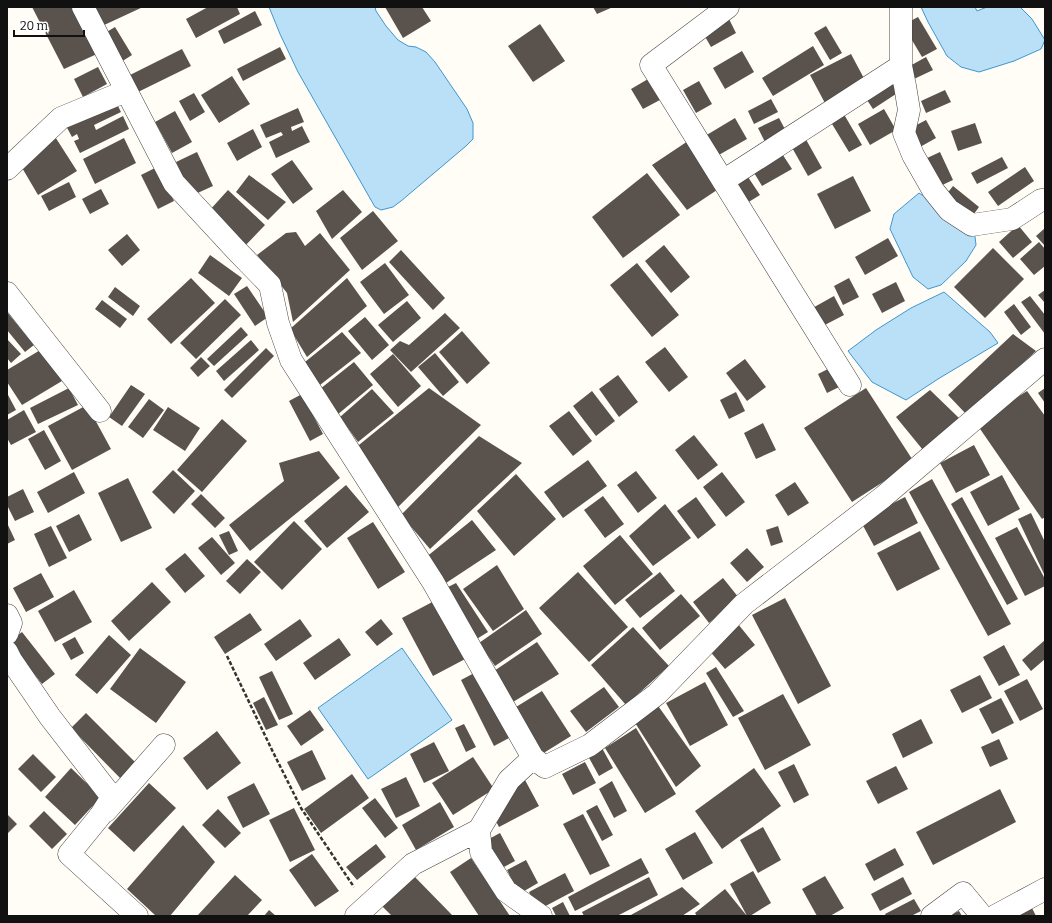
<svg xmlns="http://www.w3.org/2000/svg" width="1052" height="923" font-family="Bitter,serif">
<rect width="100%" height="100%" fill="#fffdf5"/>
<path fill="#b9e0f7" stroke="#3f96cf" d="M269,7h106l1,4 10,15 12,14 10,6 8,1 10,5 9,10 32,47 6,14v16l-7,7 -65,55 -8,6 -12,3 -6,-3 -77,-135 -18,-38z
M921,7h54l2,4 10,-4h33l12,12 13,21 -4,9 -27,12 -35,11 -18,-5 -14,-11 -19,-34z
M919,193l55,35 2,17 -10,16 -25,24 -13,4 -15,-12 -23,-48 4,-15z
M944,292l46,40 8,11 -60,36 -32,21 -34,-18 -24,-31 28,-21 35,-22z
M402,648l50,72 -84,59 -50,-71z"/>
<path fill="#5a524d" d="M32,7h42l23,47 -33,15z
M95,7h48l-41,19z
M208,7h29l3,7 -44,24 -10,-19z
M385,7h37l9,14 -28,17z
M593,7h20l-16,7z
M255,11l7,14 -38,19 -6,-13z
M918,17l19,32 -15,8 -19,-32z
M729,19l7,14 -25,14 -8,-14z
M540,24l25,37 -32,21 -25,-36z
M826,26l16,27 -12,7 -16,-27z
M115,27l17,28 -11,7 -16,-29z
M813,46l11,19 -51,31 -11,-18z
M280,47l6,12 -43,22 -6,-12z
M182,49l9,17 -53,26 -8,-17z
M742,51l12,21 -29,17 -12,-21z
M851,54l16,30 -41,21 -16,-30z
M926,57l7,13 -19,9 -6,-12z
M98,67l9,17 -24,13 -9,-18z
M660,72l13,21 -30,16 -12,-20z
M232,76l18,28 -31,19 -18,-28z
M699,81l13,23 -16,9 -13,-23z
M892,83l7,9 -26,17 -6,-9z
M945,90l6,12 -25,11 -5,-12z
M194,93l11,19 -15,9 -11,-20z
M771,99l7,13 -24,12 -6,-13z
M115,100l6,12 -27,13 2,5 27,-14 6,13 -49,24 -6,-12 5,-2 -2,-5 -5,3 -7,-13z
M298,108l6,14 -13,5 1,4 10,-5 8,16 -34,16 -7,-16 14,-7 -2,-3 -15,6 -6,-13z
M884,109l12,21 -26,15 -12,-21z
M175,111l17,31 -20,11 -17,-31z
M842,111l20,34 -13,7 -20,-33z
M735,118l12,21 -30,17 -12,-20z
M779,118l8,15 -21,11 -8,-16z
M926,120l10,18 -16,9 -11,-18z
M975,123l7,20 -24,8 -7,-20z
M253,129l9,18 -25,14 -10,-18z
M52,132l25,39 -39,24 -17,-29z
M804,136l18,32 -14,8 -18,-32z
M124,138l12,25 -41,21 -12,-25z
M691,139l29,49 -33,22 -35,-45z
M779,149l13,20 -30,17 -12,-20z
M197,152l16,34 -22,10 -15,-34z
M940,152l13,28 -15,7 -13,-28z
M1002,157l6,11 -31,16 -6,-11z
M292,160l21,29 -20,15 -22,-30z
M157,167l17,34 -16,8 -17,-34z
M1025,167l9,14 -36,25 -10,-14z
M647,173l33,42 -57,43 -31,-41z
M746,174l14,21 -13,8 -13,-21z
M249,175l37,27 -18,18 -32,-28z
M853,176l18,35 -36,18 -18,-35z
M69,182l7,15 -27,14 -8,-15z
M953,186l26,21 -8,11 -26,-22z
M101,189l8,15 -19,10 -8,-15z
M228,190l37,35 -23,24 -33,-38z
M343,190l19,22 -30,27 -16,-28z
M373,211l25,30 -36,29 -22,-32z
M1018,225l14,17 -19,16 -14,-16z
M1045,228v18l-9,-10z
M296,232l9,14 15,-13 30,37 -57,52 -6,-29 -30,-38 29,-22z
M127,234l13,16 -18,16 -14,-16z
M888,238l10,18 -33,19 -10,-18z
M1039,242l6,7v17l-11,9 -14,-16z
M664,245l26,32 -19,16 -26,-32z
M993,248l31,31 -39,39 -31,-31z
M401,250l44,48 -12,12 -44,-48z
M210,255l32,23 -13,18 -31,-23z
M385,263l24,32 -25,19 -24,-32z
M637,263l42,52 -27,22 -42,-52z
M191,278l24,25 -44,41 -24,-25z
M347,278l20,28 -60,51 -17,-28z
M849,278l10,19 -16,8 -9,-19z
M896,282l9,19 -23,12 -10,-19z
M247,286l21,31 -13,9 -21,-32z
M115,287l25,19 -7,10 -25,-19z
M1045,290v13l-7,-8z
M834,296l10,19 -25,13 -10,-18z
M1030,296l15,19v19l-24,-32z
M225,299l16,16 -45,44 -16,-16z
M102,300l25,19 -7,9 -25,-19z
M407,301l14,17 -28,24 -15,-17z
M1014,304l17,23 -10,8 -17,-23z
M7,312l27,33 -9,7 -18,-22z
M445,313l15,15 -49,44 -21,-22 10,-9 9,4z
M365,317l24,28 -17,15 -24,-29z
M241,327l7,8 -34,31 -7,-7z
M462,331l28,32 -23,21 -28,-32z
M342,332l19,21 -41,32 -15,-23z
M1013,334l23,17 -69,64 -19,-20z
M7,339l14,15 -10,9 -4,-5z
M251,340l8,10 -35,31 -8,-10z
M665,347l23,30 -19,15 -24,-30z
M266,348l8,8 -42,42 -8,-8z
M42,349l20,32 -40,24 -15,-23v-12z
M435,353l24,29 -16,14 -25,-29z
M393,354l28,32 -23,21 -28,-33z
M201,357l9,9 -12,11 -8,-9z
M745,359l21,28 -19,14 -21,-28z
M354,362l19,23 -36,30 -17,-26z
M834,366l9,19 -16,8 -9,-19z
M618,375l20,27 -19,15 -20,-28z
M131,385l14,9 -23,32 -13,-9z
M69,388l9,17 -40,19 -8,-16z
M429,388l52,37 -87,86 -40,-62z
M866,388l48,74 -62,40 -48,-74z
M1045,388v15l-7,-10z
M372,389l22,24 -36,29 -18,-25z
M930,390l29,28 -36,32 -27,-33z
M592,391l23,30 -19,15 -23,-30z
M1027,391l18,25v101l-3,2 -66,-96z
M736,392l9,19 -16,8 -9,-19z
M7,393l9,17 -9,5z
M302,394l21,40 -13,7 -21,-40z
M149,399l15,11 -21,28 -15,-11z
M87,405l24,44 -39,21 -24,-44z
M168,407l32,21 -15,23 -32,-21z
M24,410l12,22 -25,13 -4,-7v-18z
M569,411l23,30 -19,15 -24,-30z
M222,419l25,22 -45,51 -25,-22z
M763,423l13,27 -20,9 -12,-26z
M44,430l17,31 -16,9 -17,-31z
M694,435l24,30 -20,15 -23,-30z
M479,436l43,27 -92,86 -29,-34z
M974,445l16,30 -34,18 -16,-30z
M319,451l21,27 -90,73 -21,-26 55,-44 -5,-18z
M588,460l19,26 -44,32 -19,-26z
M173,470l22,21 -21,23 -22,-22z
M636,471l21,27 -19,15 -21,-28z
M74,472l11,21 -37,20 -11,-21z
M722,472l23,30 -19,15 -23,-30z
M516,474l40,45 -42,37 -37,-45z
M1002,475l18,34 -32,17 -18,-34z
M128,478l24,50 -31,14 -23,-49z
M932,479l79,145 -23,12 -79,-144z
M795,482l14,21 -21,13 -13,-21z
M346,485l23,27 -42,36 -23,-27z
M23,489l11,23 -19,9 -8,-16v-8z
M201,494l24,24 -10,10 -24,-24z
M603,496l21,28 -19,14 -21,-28z
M696,497l20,28 -18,14 -21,-28z
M905,497l13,26 -44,23 -14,-26z
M962,497l56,102 -11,6 -56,-101z
M665,504l26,34 -38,28 -24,-30z
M1031,513l14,29v34l-27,-57z
M79,514l13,26 -23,12 -13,-26z
M472,520l24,30 -53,35 -18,-27z
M294,521l28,28 -40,41 -28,-28z
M373,522l32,50 -27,17 -31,-51z
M7,523l8,17 -8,4z
M51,526l16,32 -18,9 -15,-33z
M778,526l5,16 -12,4 -5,-16z
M1017,527l28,52v7l-20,10 -30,-58z
M229,531l9,20 -9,4 -10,-20z
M920,531l20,38 -43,22 -20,-38z
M620,535l33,39 -38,31 -32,-39z
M212,537l23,26 -14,12 -23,-27z
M747,548l17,19 -17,15 -17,-19z
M185,553l20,23 -20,17 -20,-24z
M247,559l14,13 -21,22 -14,-13z
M497,565l27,44 -31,22 -30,-42z
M578,572l50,55 -39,35 -50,-54z
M660,572l15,19 -35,27 -15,-18z
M41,573l13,24 -28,15 -13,-24z
M723,578l16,20 -30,25 -16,-21z
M152,582l19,20 -42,39 -18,-20z
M456,583l32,49 -13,8 -31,-51z
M74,590l18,32 -37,20 -17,-31z
M681,594l19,22 -40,34 -18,-22z
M785,598l46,88 -33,18 -46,-89z
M438,599l31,58 -36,19 -31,-58z
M526,610l16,24 -47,32 -16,-23z
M250,613l12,17 -37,24 -11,-17z
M300,619l12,17 -36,25 -12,-17z
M381,619l12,15 -16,12 -12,-14z
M738,624l17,21 -30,24 -17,-20z
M633,627l36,39 -43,39 -35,-40z
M22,632l33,42 -13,10 -33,-42z
M109,635l22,20 -34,39 -22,-19z
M75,637l9,16 -13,7 -9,-16z
M339,638l12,17 -36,25 -12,-17z
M1045,640v19l-14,12 -9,-11z
M537,642l22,32 -46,28 -19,-31z
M1004,645l16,30 -21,11 -16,-29z
M140,648l46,34 -30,41 -46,-34z
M716,667l28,44 -11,6 -27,-44z
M272,671l21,43 -14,6 -20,-43z
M478,671l33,66 -17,9 -33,-66z
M980,675l12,23 -30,15 -12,-23z
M1027,679l16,30 -23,12 -16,-30z
M705,682l23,43 -38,21 -24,-43z
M604,687l15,20 -33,25 -16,-21z
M542,691l29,45 -29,18 -26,-47z
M783,694l28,51 -46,25 -27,-52z
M264,697l14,28 -12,5 -13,-27z
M1001,698l13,25 -22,11 -13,-25z
M656,703l45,63 -25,21 -44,-69z
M310,710l14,20 -23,16 -14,-20z
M86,713l51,51 -15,16 -51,-52z
M921,719l12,24 -30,15 -11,-24z
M464,724l12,23 -10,5 -11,-24z
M636,728l40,66 -31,19 -40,-65z
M217,731l24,32 -34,27 -24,-32z
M999,739l9,20 -18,8 -9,-20z
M434,742l15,29 -25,12 -14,-29z
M602,748l11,20 -14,8 -11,-20z
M312,750l14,29 -24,12 -15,-29z
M33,754l23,23 -15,15 -23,-23z
M473,757l21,32 -41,26 -21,-32z
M585,762l11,21 -23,12 -11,-21z
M794,764l15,31 -15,8 -16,-31z
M896,766l12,23 -30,15 -12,-23z
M71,768l30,29 -26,28 -30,-28z
M754,768l27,38 -59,43 -27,-38z
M352,774l17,24 -48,35 -17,-24z
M406,777l14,29 -24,12 -15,-29z
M525,780l14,26 -40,21 -14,-26z
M612,781l15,30 -13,7 -15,-29z
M149,783l27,25 -42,44 -26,-24z
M254,783l16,31 -27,14 -16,-31z
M1000,789l16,33 -83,43 -17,-33z
M375,798l23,30 -13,10 -23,-30z
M440,802l14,25 -38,23 -14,-25z
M597,805l16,30 -11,6 -16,-30z
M294,808l21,42 -25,12 -21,-42z
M218,809l23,24 -16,15 -23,-23z
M44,811l23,23 -15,15 -23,-23z
M7,814l10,10 -10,10z
M583,814l27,52 -20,9 -27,-51z
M183,825l32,37 -45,54h-14l-29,-27z
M763,827l18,33 -23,13 -18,-33z
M695,832l18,31 -30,17 -18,-31z
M500,833l15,28 -13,7 -15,-28z
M376,844l10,13 -29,23 -11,-13z
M895,848l9,17 -30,16 -9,-17z
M312,854l27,37 -24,16 -26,-37z
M471,858l39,58h-31l-29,-44z
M641,858l8,15 -74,38 -7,-14z
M526,860l12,23 -19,11 -12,-24z
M753,871l18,32 -21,13h-3l-17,-32z
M411,873l42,43h-61l-12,-12z
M565,873l9,18 -36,19 -9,-18z
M235,875l27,25 -15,16h-50z
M825,876l19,32 -14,8h-13l-15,-27z
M649,877l9,18 -41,21h-33l-2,-4z
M903,877l9,17 -32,17 -9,-17z
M682,887l18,17 -18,12h-53z
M725,889l22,27h-50l-2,-3z
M914,899l7,12 -10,5h-25l-1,-2z
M563,902l7,14h-14l-4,-8z
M1031,906l5,10h-21z
M269,910l7,6h-12z
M959,911l3,5h-14z"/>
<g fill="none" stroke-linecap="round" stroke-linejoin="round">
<g stroke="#444" stroke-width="23">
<path id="minor" d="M83,7l91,176 62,67 34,35 8,38 13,37 142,222 100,176 12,9 45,-22 67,-51 87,-90 139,-107 162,-138
M728,7l-77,58 199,320
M901,7v59
M7,169l54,-51 65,-27
M723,181l178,-115 4,20 4,24 -5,23 9,22 20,35 16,20 23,15 40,-6 29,-19h4
M7,293l93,118
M7,615l4,8 -4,11
M7,652l4,8 39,57 62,80 -12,19 -31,38 68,62
M533,758l-24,22 -30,50 2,22 25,39 35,25
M106,811l58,-66
M356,916l57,-52 66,-34
M932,916l31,-23 19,23
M995,916l50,-27"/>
</g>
<path stroke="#333" stroke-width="2.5" stroke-dasharray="4 2" stroke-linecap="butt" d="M227,656l45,94 29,58 53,79"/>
<use href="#minor" stroke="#fff" stroke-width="22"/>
</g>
<rect width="1052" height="923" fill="none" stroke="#111111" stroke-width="16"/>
<path d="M14 30v6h70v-6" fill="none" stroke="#111111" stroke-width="2"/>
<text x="20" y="30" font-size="12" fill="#111111" stroke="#ffffff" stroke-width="3" paint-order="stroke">20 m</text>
</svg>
